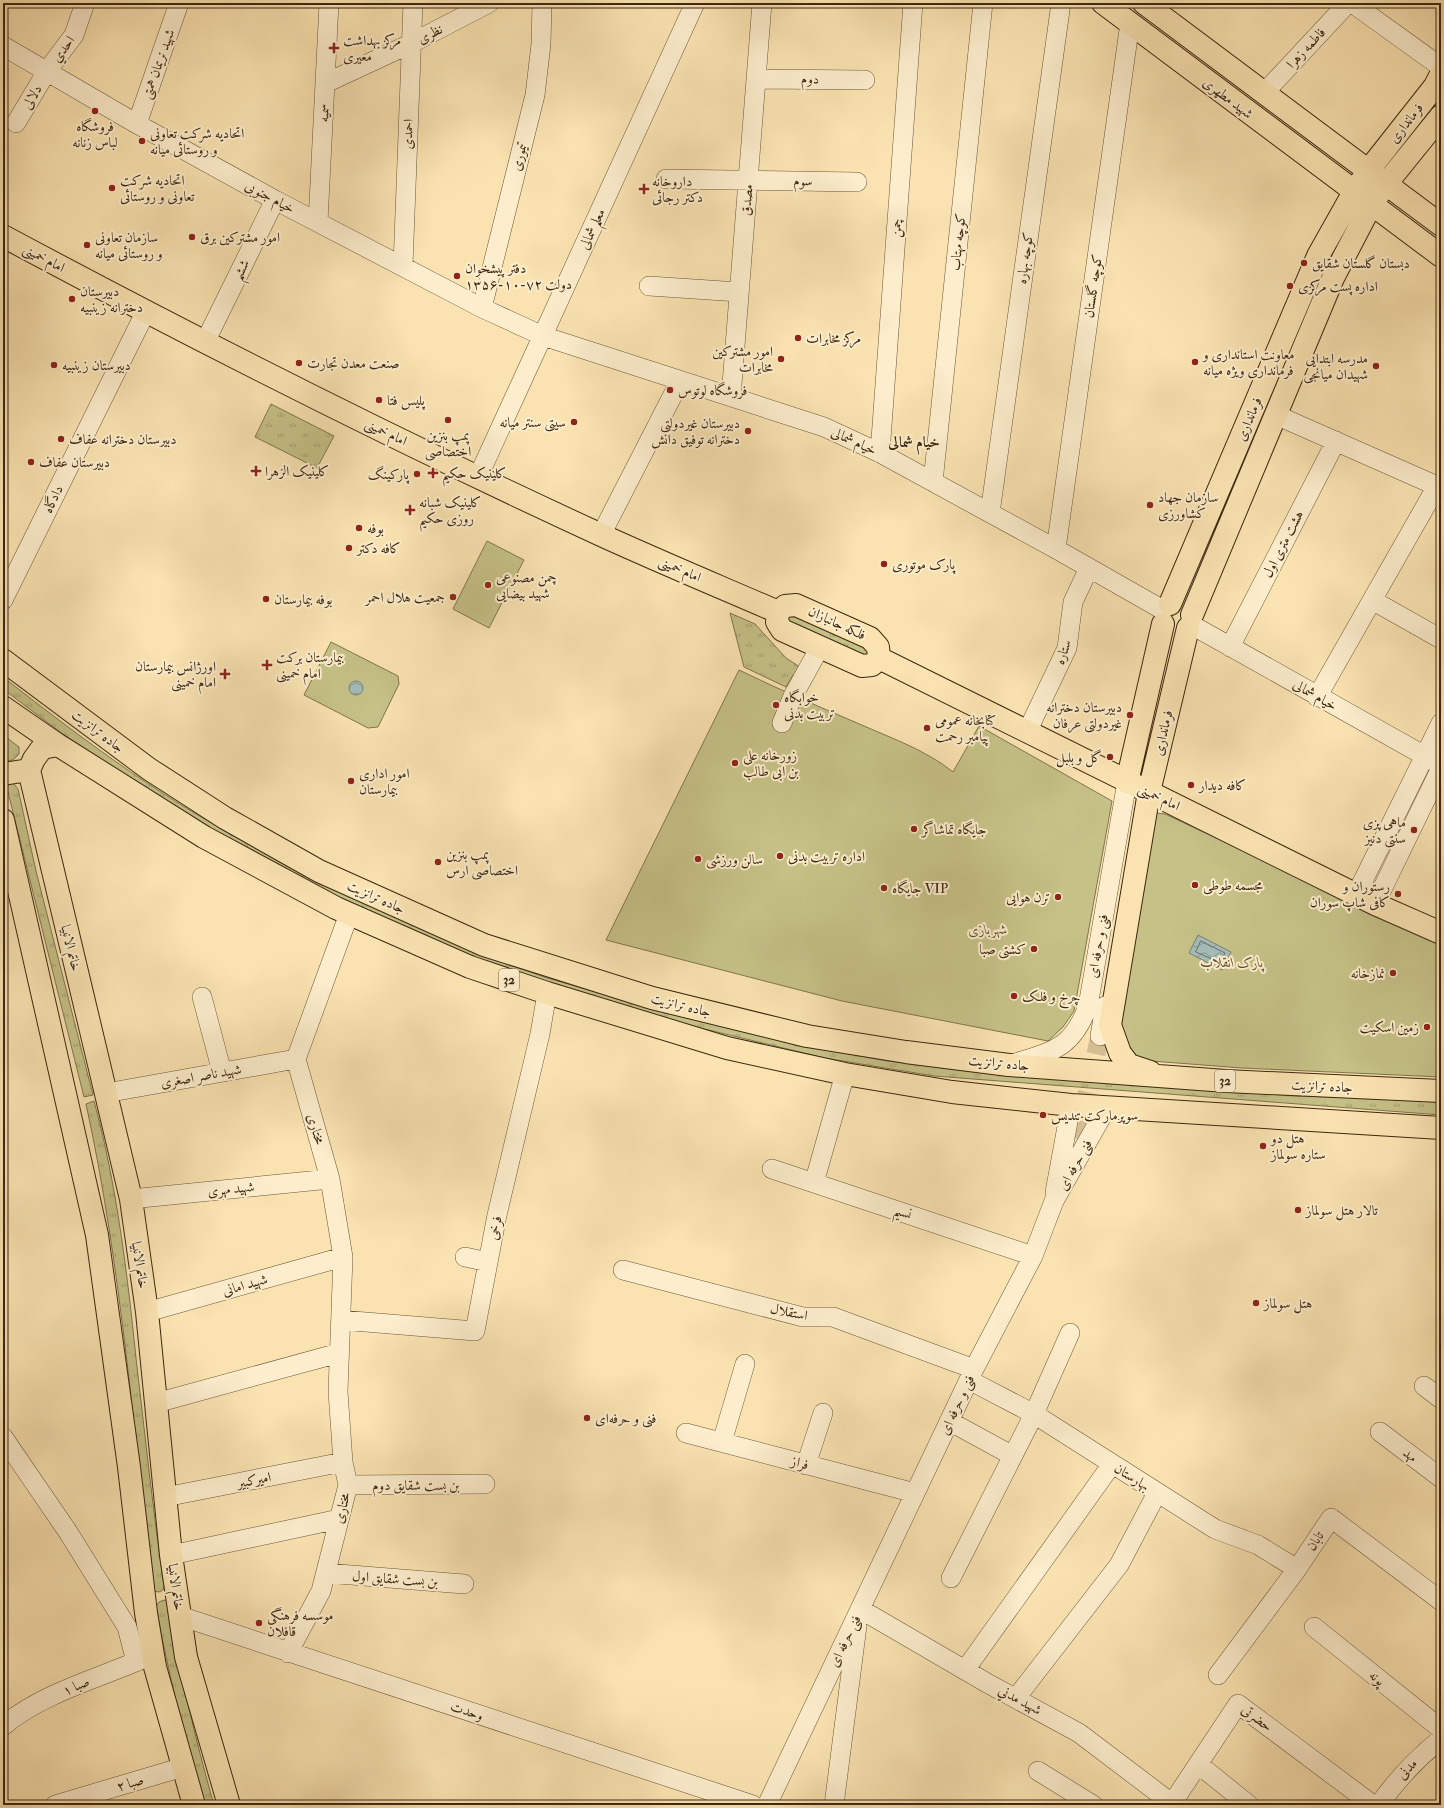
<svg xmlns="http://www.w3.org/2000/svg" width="1444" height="1808" font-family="'IM FELL Double Pica',Amiri,serif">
<defs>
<pattern id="grass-tufts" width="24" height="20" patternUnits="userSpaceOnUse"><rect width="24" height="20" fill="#c5c187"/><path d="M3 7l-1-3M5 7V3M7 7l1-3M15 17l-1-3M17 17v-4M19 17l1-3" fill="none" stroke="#a19d6d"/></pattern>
<pattern id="water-waves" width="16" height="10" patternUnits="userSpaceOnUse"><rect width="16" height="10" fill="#a3bbb7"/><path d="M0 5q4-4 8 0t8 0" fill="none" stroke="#869893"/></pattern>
</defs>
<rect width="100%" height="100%" fill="#fae3b1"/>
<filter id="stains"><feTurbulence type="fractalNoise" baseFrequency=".005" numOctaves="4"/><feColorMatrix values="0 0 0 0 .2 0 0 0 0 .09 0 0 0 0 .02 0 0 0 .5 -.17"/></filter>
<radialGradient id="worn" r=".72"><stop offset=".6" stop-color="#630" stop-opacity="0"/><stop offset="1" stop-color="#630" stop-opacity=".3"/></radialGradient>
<path fill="url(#grass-tufts)" stroke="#81744c" d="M271,404l63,32 -17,32 -62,-31z
M787,610l81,31 2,21 -85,-35z
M730,613l25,11 31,34 17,11 -4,7 -6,-1 -7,12 -42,-20z
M3,677c83,65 169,129 264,176 79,40 161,74 242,111l38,14 103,29 157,39 80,15 87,11 321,24 146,4v15l-507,-39 -109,-18 -162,-39 -121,-35 -122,-49 -133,-61 -111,-62 -81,-54 -92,-69z
M3,735l16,12v7l-6,6 -10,1z
M13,783l5,6 18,82 57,224 -9,2 -77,-309 2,-4z
M94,1101c23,85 33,171 42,257 9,77 17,153 28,229l-1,3 -4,2 -6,-1c-20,-163 -32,-327 -67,-487z
M164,1600l4,2c11,69 27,136 46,203h-9c-20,-66 -37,-131 -49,-199l3,-4z"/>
<path fill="#c5c187" stroke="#81744c" d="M487,541l37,19 -35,68 -36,-19z
M331,642l67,34 1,8 -21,43 -10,1 -64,-33z
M739,670c41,20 83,38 125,56 30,13 63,25 89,46l26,-46 133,75 -38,210 -11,16 -15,14 -206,-40 -236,-61z
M1156,813l9,1 276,129v134l-199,-9 -104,-8 -20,-28z"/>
<path fill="url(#water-waves)" stroke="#7a8075" d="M349 688a7 7 0 1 1 14 0a7 7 0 1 1-14 0Z
M1198,935l33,17 -9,18 -33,-17z"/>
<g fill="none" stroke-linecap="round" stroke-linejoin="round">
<path stroke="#707164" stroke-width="1" d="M1201,941l24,12 -4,10 -25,-11z"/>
<path stroke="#d4bd91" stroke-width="19" stroke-dasharray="19 10" stroke-linecap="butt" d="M1066,1166l17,-53 17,-77"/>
<g stroke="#6c563a" stroke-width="20">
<path id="minor" d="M1352,3l89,64
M3,46l134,78 138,76 207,108 61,28 281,91 56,26 176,96 107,61
M756,79l109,1
M326,83l86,-40 77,-40
M1265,92l83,-89
M16,123l31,-52 27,-36 11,-32
M137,124l42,-121
M666,179l191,3
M318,222l11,-219
M403,266l10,-263
M649,286l90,6
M482,308l53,-213 6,-51 1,-41
M206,340l69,-140
M731,397l31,-394
M1276,415l161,71 -120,211
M880,453l33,-450
M478,477l217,-474
M933,482l50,-479
M990,513l71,-510
M601,535l79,-154
M1056,549l74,-526
M3,600l143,-289
M1372,600l69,39
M1190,624l251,141
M1230,647l106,-206
M782,723l11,-27 27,-49
M1027,732l40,-84 6,-46 16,-34
M1356,895l85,-172
M1375,904l66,-136
M202,997l20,75
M1100,1036l5,-30
M1012,1064c41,-13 60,-15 76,-58l39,-224
M106,1093l190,-34
M772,1169l261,87
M814,1183l31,-109
M1055,1192l16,-87
M131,1199l199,-20
M465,1257l23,5
M623,1270l180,47h30l141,52
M147,1312l196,-55
M341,1320l134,11 22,-116 43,-181 7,-41
M969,1380l65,34 181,115 43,16 39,24
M1424,1386l17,13
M156,1403l183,-50
M949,1421l64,35
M1380,1432l61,46
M686,1433l229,60
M3,1437l65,95 59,95 9,35
M722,1442l23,-78
M806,1465l17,-52
M348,1485l137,-1
M165,1497l178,-35
M171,1555l168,-36
M326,1573l138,11
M951,1578l83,-164 36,-81
M860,1609l127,74 92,50 95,72
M180,1616l573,189
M1314,1627l127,102
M288,1653l33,-62 27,-106 -5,-23 -5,-70 5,-135 -13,-78 -34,-120 53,-145
M965,1670l147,-206
M1218,1675l79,-106 34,-51 110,83
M1016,1698l103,-133 38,-72
M3,1726c41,-34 97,-48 144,-69
M1198,1764l51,41
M1038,1771l55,34
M55,1805l128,-38
M767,1805l207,-436 59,-113 21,-55 53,-94
M834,1805l23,-179
M1171,1805l67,-101 135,101
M1379,1805c18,-26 37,-46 62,-66"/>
</g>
<g stroke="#3d2712" stroke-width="24">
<path id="major" d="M1103,3l338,253
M1144,3l297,222
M3,236c196,105 394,205 596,298 59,27 119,52 179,78
M1170,604l148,-348 36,-64 14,-21 67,-85 6,-12
M796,605l74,33 8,9 1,11 -7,7 -10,1 -80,-36 -5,-8 1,-10 7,-6z
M1192,615l141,-337 38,-73 15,-21 55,-68
M879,658l496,246 66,29
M3,660l146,109 76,49 94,53 165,74 168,53 155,38 99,16 103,13 217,16 215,10
M3,707l55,38 146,92 132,71 134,59 77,26 180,55 118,26 107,18 119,13 370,23
M58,745l-16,3 -8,11 -5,11 102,429 16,113 24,243 15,102 43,148
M3,774l26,-4
M1127,782l36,-158
M3,820l94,415 32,232 17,146 9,54 39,138
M1150,1072l-21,-7 -9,-12 -10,-28 39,-233 39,-164"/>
</g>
<use href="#minor" stroke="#fcedcc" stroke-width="19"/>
<use href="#major" stroke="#fae3b1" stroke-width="22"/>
</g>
<g fill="#8f2418" stroke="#fcedcc" stroke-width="1.5">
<path d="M332 42h4v4h4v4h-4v4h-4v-4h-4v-4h4z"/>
<circle cx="95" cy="111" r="4"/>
<circle cx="142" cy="141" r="4"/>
<circle cx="112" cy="188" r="4"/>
<path d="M642 183h4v4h4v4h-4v4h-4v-4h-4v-4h4z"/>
<circle cx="192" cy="237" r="4"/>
<circle cx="87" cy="245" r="4"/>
<circle cx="1304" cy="263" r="4"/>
<circle cx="457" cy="276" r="4"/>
<circle cx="1290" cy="286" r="4"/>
<circle cx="72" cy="299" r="4"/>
<circle cx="798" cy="338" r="4"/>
<circle cx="781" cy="359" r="4"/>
<circle cx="1195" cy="362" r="4"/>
<circle cx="299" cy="363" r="4"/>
<circle cx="54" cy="365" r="4"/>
<circle cx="1376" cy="366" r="4"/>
<circle cx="670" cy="390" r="4"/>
<circle cx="379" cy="400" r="4"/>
<circle cx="448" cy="420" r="4"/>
<circle cx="574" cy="422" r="4"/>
<circle cx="748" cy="431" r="4"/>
<circle cx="61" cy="439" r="4"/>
<circle cx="31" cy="462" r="4"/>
<path d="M254 465h4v4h4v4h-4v4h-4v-4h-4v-4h4z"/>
<path d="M431 467h4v4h4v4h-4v4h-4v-4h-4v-4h4z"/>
<circle cx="417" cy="474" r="4"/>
<circle cx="1150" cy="505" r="4"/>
<path d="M408 504h4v4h4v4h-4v4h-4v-4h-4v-4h4z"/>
<circle cx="359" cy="528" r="4"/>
<circle cx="349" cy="548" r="4"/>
<circle cx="884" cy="564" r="4"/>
<circle cx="488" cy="585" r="4"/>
<circle cx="453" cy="597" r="4"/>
<circle cx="266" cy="599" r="4"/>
<path d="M265 659h4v4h4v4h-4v4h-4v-4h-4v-4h4z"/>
<path d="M223 668h4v4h4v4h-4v4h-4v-4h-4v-4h4z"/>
<circle cx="776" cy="705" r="4"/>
<circle cx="1130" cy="715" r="4"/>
<circle cx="927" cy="728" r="4"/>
<circle cx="1110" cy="757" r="4"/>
<circle cx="735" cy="763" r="4"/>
<circle cx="351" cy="781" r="4"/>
<circle cx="1191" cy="785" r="4"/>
<circle cx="914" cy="829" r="4"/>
<circle cx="1414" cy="830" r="4"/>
<circle cx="780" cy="856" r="4"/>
<circle cx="698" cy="859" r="4"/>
<circle cx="438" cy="862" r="4"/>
<circle cx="1195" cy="885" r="4"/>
<circle cx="884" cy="888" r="4"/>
<circle cx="1398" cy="894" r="4"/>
<circle cx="1058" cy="897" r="4"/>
<circle cx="1034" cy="949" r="4"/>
<circle cx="1393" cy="973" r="4"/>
<circle cx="1014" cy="996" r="4"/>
<circle cx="1427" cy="1027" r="4"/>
<circle cx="1043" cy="1115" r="4"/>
<circle cx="1263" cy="1146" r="4"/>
<circle cx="1298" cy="1210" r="4"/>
<circle cx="1256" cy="1303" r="4"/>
<circle cx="587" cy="1418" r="4"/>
<circle cx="259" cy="1623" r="4"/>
</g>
<g text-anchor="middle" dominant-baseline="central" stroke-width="4" stroke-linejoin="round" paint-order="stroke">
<g fill="#fcedcc" stroke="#76624a" stroke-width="1">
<rect x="499" y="969" width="20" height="22" rx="3"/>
<rect x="1215" y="1070" width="20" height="22" rx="3"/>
</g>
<g font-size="13" font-weight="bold" fill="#3d2712">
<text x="509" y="980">32</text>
<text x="1225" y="1081">32</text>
</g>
<g font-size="14" fill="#3d2712" stroke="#fcedcc">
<text transform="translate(430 34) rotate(-27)">نظری</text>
<text transform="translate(1306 48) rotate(-47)">فاطمه زهرا</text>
<text transform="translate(63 49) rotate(-54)">احدي</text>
<text transform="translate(158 64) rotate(-70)">شهید نریمان همتی</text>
<text transform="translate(810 79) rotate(1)">دوم</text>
<text transform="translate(32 97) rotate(-60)">دلالی</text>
<text transform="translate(1228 98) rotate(37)">شهید مطهری</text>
<text transform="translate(324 113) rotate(-87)">سميه</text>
<text transform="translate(1406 123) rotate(-52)">فرمانداری</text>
<text transform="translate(408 134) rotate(-88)">احمدی</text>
<text transform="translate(519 157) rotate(-76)">تیموری</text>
<text transform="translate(803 181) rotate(1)">سوم</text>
<text transform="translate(270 197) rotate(28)">خیام جنوبی</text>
<text transform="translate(747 200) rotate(-86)">مصدق</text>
<text transform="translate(896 228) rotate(-86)">چمن</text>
<text transform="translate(592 229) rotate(-65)">معلم شمالی</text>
<text transform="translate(958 242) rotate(-84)">کوچه مهتاب</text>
<text transform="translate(44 258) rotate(28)">امام خمینی</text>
<text transform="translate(1025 258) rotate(-82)">کوچه بهاره</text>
<text transform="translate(241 270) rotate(-64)">ششم</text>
<text transform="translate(1093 286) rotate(-82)">کوچه گلستان</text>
<text transform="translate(1249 419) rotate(-67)">فرمانداری</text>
<text transform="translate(386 432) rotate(26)">امام خمینی</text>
<text transform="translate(854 441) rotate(25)">خیام شمالی</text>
<text transform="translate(53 499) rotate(-64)">دادگاه</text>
<text transform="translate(1283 544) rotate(-63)">هشت متری اول</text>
<text transform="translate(680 569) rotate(24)">امام خمینی</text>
<text transform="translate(837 623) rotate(25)">فلکه جانبازان</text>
<text transform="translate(1063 652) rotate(-71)">ستاره</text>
<text transform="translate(1315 695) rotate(30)">خیام شمالی</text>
<text transform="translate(98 731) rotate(37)">جاده ترانزیت</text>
<text transform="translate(1163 733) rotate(-77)">فرمانداری</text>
<text transform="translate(1159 797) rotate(26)">امام خمینی</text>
<text transform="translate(376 897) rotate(24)">جاده ترانزیت</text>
<text transform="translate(1098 946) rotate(-80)">فنی و حرفه ای</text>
<text transform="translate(71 948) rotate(76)">خاتم الانبیا</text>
<text transform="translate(681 1005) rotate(14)">جاده ترانزیت</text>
<text transform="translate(999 1063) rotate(6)">جاده ترانزیت</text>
<text transform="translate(201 1076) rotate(-10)">شهید ناصر اصغری</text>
<text transform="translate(1322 1086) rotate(3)">جاده ترانزیت</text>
<text transform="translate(316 1129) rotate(74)">مختاری</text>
<text transform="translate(1075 1165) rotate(-61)">فنی حرفه ای</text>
<text transform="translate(231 1189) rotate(-6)">شهید مهری</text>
<text transform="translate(903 1212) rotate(19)">نسيم</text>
<text transform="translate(495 1228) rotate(-79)">فرخی</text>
<text transform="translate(140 1265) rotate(81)">خاتم الانبیا</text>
<text transform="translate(245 1285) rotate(-16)">شهید امانی</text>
<text transform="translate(789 1312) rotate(12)">استقلال</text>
<text transform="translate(957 1405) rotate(-65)">فنی و حرفه ای</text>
<text transform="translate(1410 1455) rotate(37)">مهد</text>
<text transform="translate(800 1463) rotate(15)">فراز</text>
<text transform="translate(1132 1477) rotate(32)">بهارستان</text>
<text transform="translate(254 1480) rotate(-11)">امیرکبیر</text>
<text x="416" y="1485">بن بست شقایق دوم</text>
<text transform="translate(342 1508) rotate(-76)">مختاری</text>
<text transform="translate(1315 1541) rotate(-56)">تابان</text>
<text transform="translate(395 1579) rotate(4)">بن بست شقایق اول</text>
<text transform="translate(176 1587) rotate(82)">خاتم الانبیا</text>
<text transform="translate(845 1641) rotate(-64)">فنی حرفه ای</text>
<text transform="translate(1377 1678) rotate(39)">پونه</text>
<text transform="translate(76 1686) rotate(-24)">صبا ۱</text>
<text transform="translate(1020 1700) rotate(28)">شهيد مدني</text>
<text transform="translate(467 1711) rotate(18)">وحدت</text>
<text transform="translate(1257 1718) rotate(37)">حضرتی</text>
<text transform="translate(1407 1769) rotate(-47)">مدنی</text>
<text transform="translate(130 1783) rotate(-17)">صبا ۲</text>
</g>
<g font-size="14" fill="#3d2712" stroke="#fcedcc" text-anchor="start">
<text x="343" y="40">مرکز بهداشت<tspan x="343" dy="16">معیری</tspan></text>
<text x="95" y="126" text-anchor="middle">فروشگاه<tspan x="95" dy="16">لباس زنانه</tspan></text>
<text x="150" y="133">اتحادیه شرکت تعاونی<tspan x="150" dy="16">و روستائی میانه</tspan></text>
<text x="120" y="180">اتحادیه شرکت<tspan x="120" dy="16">تعاونی و روستائی</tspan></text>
<text x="652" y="181">داروخانه<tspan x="652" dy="16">دکتر رجائی</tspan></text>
<text x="95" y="237">سازمان تعاونی<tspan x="95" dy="16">و روستائی میانه</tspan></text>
<text x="200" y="237">امور مشترکین برق</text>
<text x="1312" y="263">دبستان گلستان شقایق</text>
<text x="465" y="268">دفتر پیشخوان<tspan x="465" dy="16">دولت ۷۲-۱۰-۱۳۵۶</tspan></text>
<text x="1298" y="286">اداره پست مرکزی</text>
<text x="80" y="291">دبیرستان<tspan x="80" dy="16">دخترانه زینبیه</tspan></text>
<text x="806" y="338">مرکز مخابرات</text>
<text x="773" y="351" text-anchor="end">امور مشترکین<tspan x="773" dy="16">مخابرات</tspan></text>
<text x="1203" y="354">معاونت استانداری و<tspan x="1203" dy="16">فرمانداری ویژه میانه</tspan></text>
<text x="1368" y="358" text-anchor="end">مدرسه ابتدایی<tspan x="1368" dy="16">شهیدان میانجی</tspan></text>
<text x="307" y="363">صنعت معدن تجارت</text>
<text x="62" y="365">دبیرستان زینبیه</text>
<text x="678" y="390">فروشگاه لوتوس</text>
<text x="387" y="400">پلیس فتا</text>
<text x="566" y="422" text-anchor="end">سیتی سنتر میانه</text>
<text x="740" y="423" text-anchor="end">دبیرستان غیردولتی<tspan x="740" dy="16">دخترانه توفیق دانش</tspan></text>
<text x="448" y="435" text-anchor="middle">پمپ بنزین<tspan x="448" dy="16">اختصاصی</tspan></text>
<text x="69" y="439">دبیرستان دخترانه عفاف</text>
<text x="39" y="462">دبیرستان عفاف</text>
<text x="265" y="471">کلینیک الزهرا</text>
<text x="442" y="473">کلینیک حکیم</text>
<text x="409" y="474" text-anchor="end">پارکینگ</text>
<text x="1158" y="497">سازمان جهاد<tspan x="1158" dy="16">کشاورزی</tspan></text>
<text x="419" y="502">کلینیک شبانه<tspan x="419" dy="16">روزی حکیم</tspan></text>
<text x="367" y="528">بوفه</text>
<text x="357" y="548">کافه دکتر</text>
<text x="892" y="564">پارک موتوری</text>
<text x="496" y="577">چمن مصنوعی<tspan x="496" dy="16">شهید بیضایی</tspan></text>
<text x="445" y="597" text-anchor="end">جمعیت هلال احمر</text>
<text x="274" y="599">بوفه بیمارستان</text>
<text x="276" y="657">بیمارستان برکت<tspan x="276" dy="16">امام خمینی</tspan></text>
<text x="216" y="666" text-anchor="end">اورژانس بیمارستان<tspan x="216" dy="16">امام خمینی</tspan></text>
<text x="784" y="697">خوابگاه<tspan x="784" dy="16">تربیت بدنی</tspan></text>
<text x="1122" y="707" text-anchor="end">دبیرستان دخترانه<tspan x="1122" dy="16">غیردولتی عرفان</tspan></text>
<text x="935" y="720">کتابخانه عمومی<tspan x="935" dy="16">پیامبر رحمت</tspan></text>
<text x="743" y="755">زورخانه علی<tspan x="743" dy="16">بن ابی طالب</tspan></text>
<text x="1102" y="757" text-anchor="end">گل و بلبل</text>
<text x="359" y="773">امور اداری<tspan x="359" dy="16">بیمارستان</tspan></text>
<text x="1199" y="785">کافه دیدار</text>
<text x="1406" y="822" text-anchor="end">ماهی پزی<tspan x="1406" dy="16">سنتی دنیز</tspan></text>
<text x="922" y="829">جایگاه تماشاگر</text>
<text x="446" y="854">پمپ بنزین<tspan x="446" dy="16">اختصاصی ارس</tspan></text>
<text x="788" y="856">اداره تربیت بدنی</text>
<text x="706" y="859">سالن ورزشی</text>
<text x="1203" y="885">مجسمه طوطی</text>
<text x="1390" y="886" text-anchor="end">رستوران و<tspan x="1390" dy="16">کافی شاپ سوران</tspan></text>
<text x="892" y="888">جایگاه VIP</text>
<text x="1050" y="897" text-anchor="end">ترن هوایی</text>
<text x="1026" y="949" text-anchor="end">کشتی صبا</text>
<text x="1385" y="973" text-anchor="end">نمازخانه</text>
<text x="1022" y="996">چرخ و فلک</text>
<text x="1419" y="1027" text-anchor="end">زمین اسکیت</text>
<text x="1051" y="1115">سوپرمارکت تندیس</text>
<text x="1271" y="1138">هتل دو<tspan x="1271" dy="16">ستاره سولماز</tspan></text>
<text x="1306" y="1210">تالار هتل سولماز</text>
<text x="1264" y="1303">هتل سولماز</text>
<text x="595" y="1418">فنی و حرفه‌ای</text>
<text x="267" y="1615">موسسه فرهنگی<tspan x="267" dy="16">قافلان</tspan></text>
</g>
<g font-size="14" font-style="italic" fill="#5f4e2f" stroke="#fcedcc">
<text x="988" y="929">شهربازی</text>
<text x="1232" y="962">پارک انقلاب</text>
</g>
<g font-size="15" font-weight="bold" fill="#3d2712" stroke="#fcedcc">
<text x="914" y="442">خیام شمالی</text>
</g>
</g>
<rect width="1444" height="1808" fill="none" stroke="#fae3b1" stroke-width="16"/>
<rect x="4" y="4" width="1436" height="1800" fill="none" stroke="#3d2712" stroke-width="2"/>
<rect x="8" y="8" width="1428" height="1792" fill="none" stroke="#3d2712"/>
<rect width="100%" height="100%" filter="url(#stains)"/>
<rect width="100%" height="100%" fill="url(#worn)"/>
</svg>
